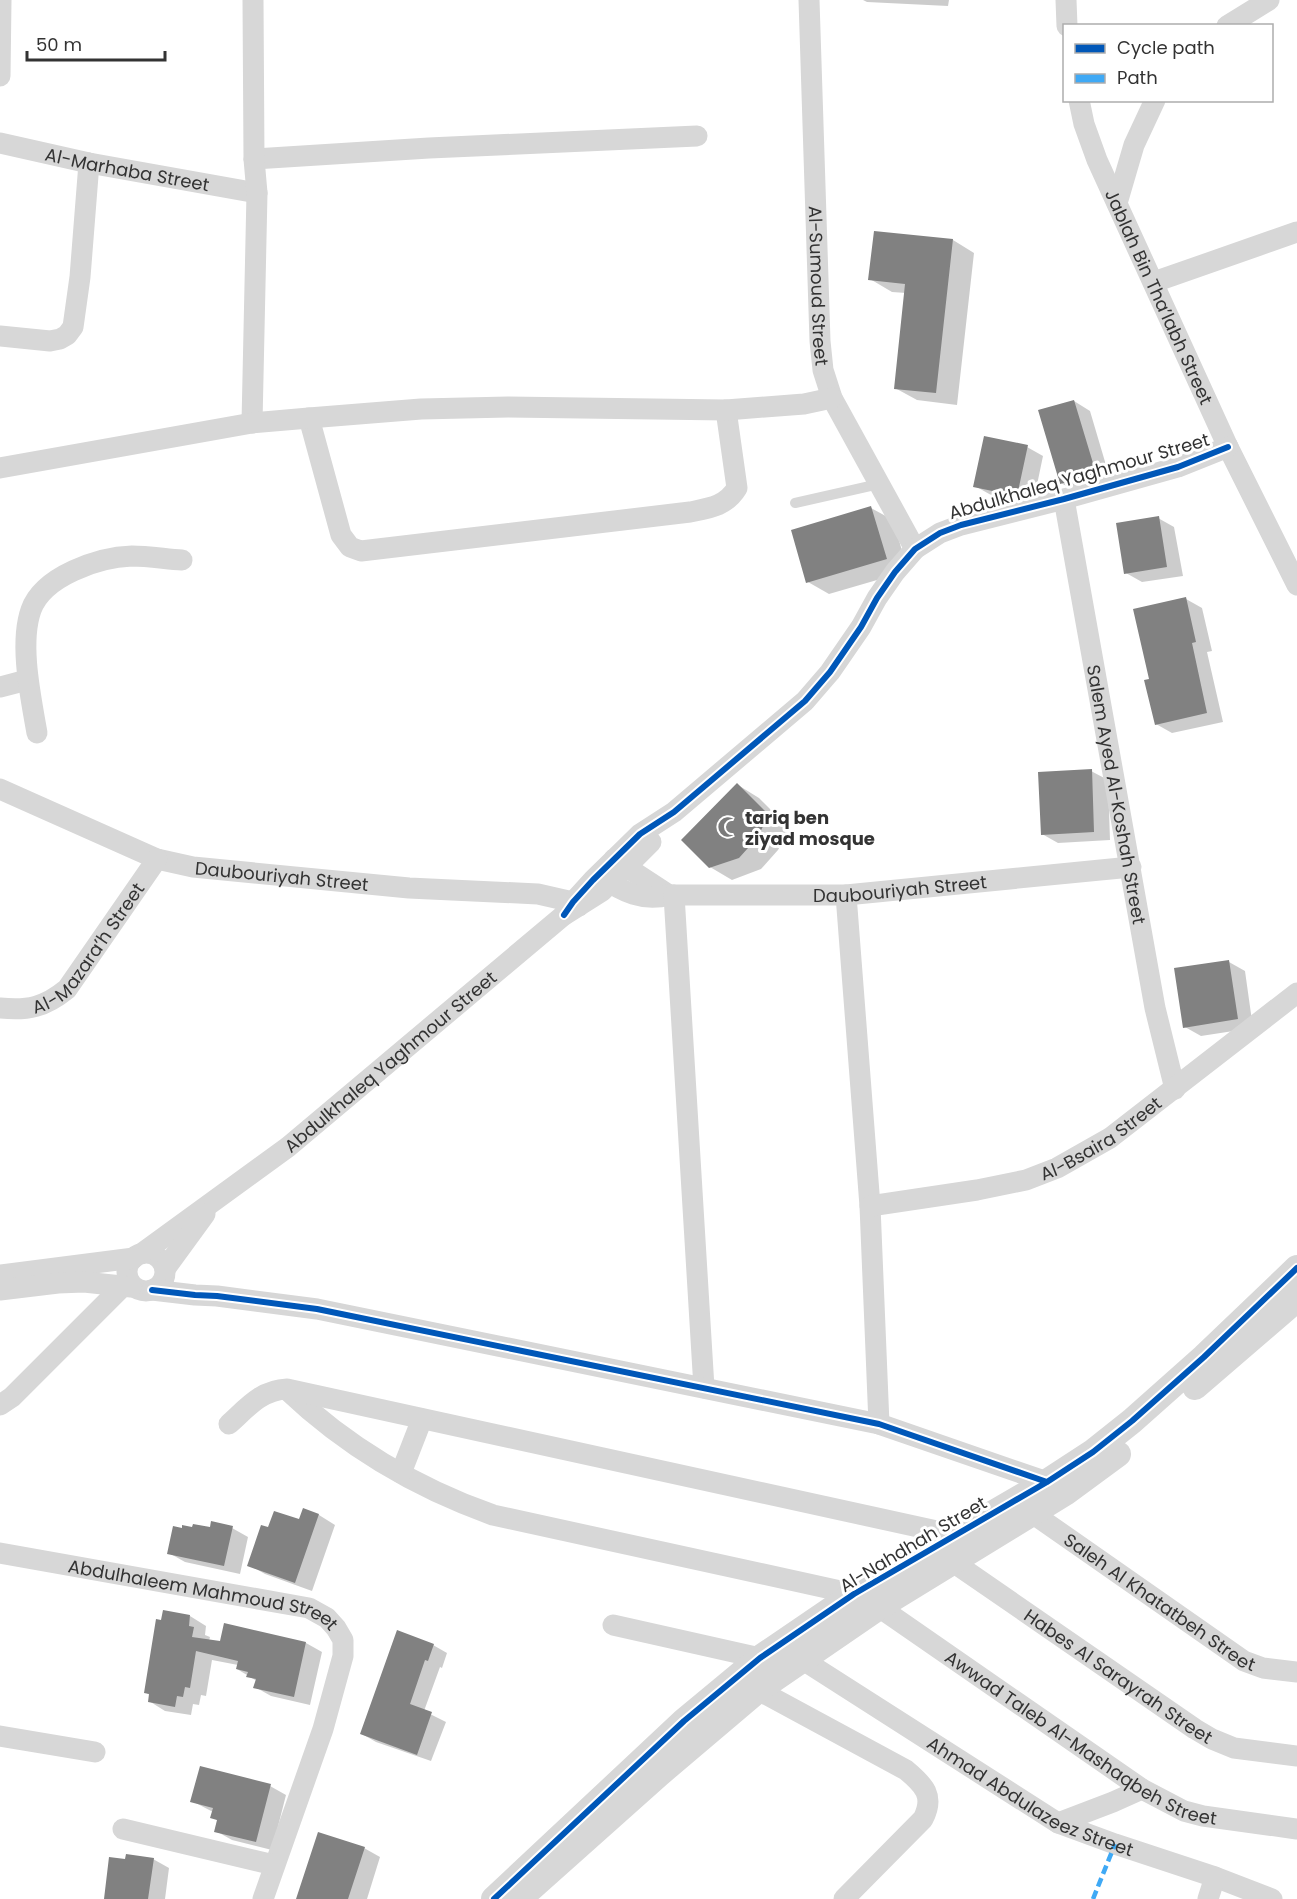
<svg xmlns="http://www.w3.org/2000/svg" width="1297" height="1899" font-family="Poppins,sans-serif">
<rect width="100%" height="100%" fill="#fff"/>
<path fill="#0003" d="M863,0h86l-1,6 -81,-4z
M953,240l21,13 -17,152 -40,-5 -22,-12 11,-95 -14,-1 -22,-13z
M1074,401l16,10 21,71 -34,10 -16,-9z
M1027,447l16,9 -10,48 -42,-9 -16,-9z
M871,508l22,12 15,51 -79,23 -21,-12z
M1158,518l16,9 9,49 -41,6 -16,-9z
M1186,599l16,9 10,43 -5,1 16,70 -51,11 -16,-9 -5,-44z
M1091,771l17,9 2,60 -52,3 -16,-9z
M738,785l21,13 31,31 -12,21 -17,19 -29,11 -22,-13z
M1229,962l16,9 8,57 -52,8 -16,-9z
M304,1510l15,5 16,10 -23,66 -47,-17 -16,-9 20,-36 31,-8z
M232,1528l16,9 -8,37 -55,-12 -16,-9 42,-24z
M190,1616l16,10 -1,9 5,2 -1,4 12,2 4,-18 81,18 16,9 -12,53 -39,-9 -16,-9 2,-6 -20,-12 1,-4 -26,-5 -6,36 -5,-1 -2,10 -6,-1 -2,11 -26,-4 -16,-10 1,-6 -5,-3z
M433,1645l14,8 -5,15 -2,-1 -16,44 22,11 -15,39 -55,-19 -14,-8z
M270,1786l16,9 -14,55 -40,-10 -16,-9 3,-10 -7,-4 1,-5 -21,-11z
M364,1848l16,9 -13,42h-67z
M153,1859l16,9 -4,31h-60l21,-38z"/>
<path fill="#818181" d="M874,231l79,8 -17,154 -42,-4 11,-105 -37,-4z
M1074,400l22,73 -36,11 -22,-74z
M984,436l44,9 -11,51 -44,-9z
M871,506l16,53 -81,24 -15,-53z
M1159,516l8,51 -43,7 -8,-51z
M1186,597l10,45 -4,1 15,70 -52,12 -11,-45 5,-1 -16,-70z
M1092,769l2,63 -53,3 -3,-63z
M737,783l32,32 -12,23 -18,20 -30,10 -28,-28z
M1229,960l9,59 -55,9 -9,-60z
M303,1508l16,6 -24,69 -48,-17 14,-41 7,2 6,-16 25,8z
M211,1521l22,5 -9,40 -57,-12 6,-28 9,2v-3l10,2 1,-3 17,3z
M163,1610l27,5 -1,11 5,1 -2,10 28,4 4,-18 82,19 -12,55 -41,-9 3,-9 -10,-2 2,-5 -12,-3 2,-8 -42,-10 -6,37 -5,-1 -2,10 -6,-1 -2,11 -27,-5 1,-8 -5,-1 12,-74 5,1z
M397,1630l37,14 -6,17 -3,-1 -15,44 22,8 -15,43 -57,-21z
M200,1766l71,18 -15,58 -42,-10 3,-12 -7,-2 3,-10 -23,-6z
M318,1832l47,15 -17,52h-52z
M126,1854l28,4 -6,41h-44l5,-42 16,2z"/>
<g fill="none" stroke-linecap="round" stroke-linejoin="round">
<path stroke="#d7d7d7" stroke-width="10" d="M795,503l84,-19"/>
<g stroke="#d7d7d7" stroke-width="21">
<path id="s1" d="M809,0l11,341 3,29 9,28 83,151"/>
<path d="M1066,0l1,26"/>
<path d="M1227,26l42,-26"/>
<path d="M0,76l1,-76"/>
<path id="s2" d="M1079,100l5,24 13,36 131,287 69,138"/>
<path id="s3" d="M0,143l89,20 168,30"/>
<path d="M254,159l175,-11 268,-12"/>
<path d="M1117,203l17,-58 21,-45"/>
<path d="M1154,282l143,-50"/>
<path d="M0,336l50,5 10,-2 7,-4 6,-8 7,-50 9,-114"/>
<path d="M309,418l32,117 9,12 11,4 329,-39c20,-4 36,-6 47,-24l-11,-78"/>
<path d="M252,423l5,-230 -3,-34 -1,-159"/>
<path d="M0,468l252,-45 57,-5 112,-9 87,-2 218,3 78,-6 28,-6"/>
<path id="s4" d="M1064,499l91,509 20,81"/>
<path d="M0,687l27,-7"/>
<path d="M37,733c-6,-35 -18,-89 -6,-123 12,-34 68,-53 101,-54 16,0 34,3 50,4"/>
<path id="s5" d="M0,789l157,70 36,8 216,21 129,6 35,8 6,4"/>
<path d="M614,859l55,36"/>
<path id="s6" d="M601,877c22,15 42,25 68,18h177l285,-28"/>
<path d="M674,895l30,493"/>
<path d="M846,895l24,311 9,218"/>
<path d="M564,915l9,-13 20,-22 47,-46 34,-22 131,-111 25,-29 31,-45 16,-29 18,-26 20,-23 25,-16 21,-8 103,-26 114,-32 50,-20"/>
<path id="s7" d="M0,1008c28,3 45,-1 67,-19l90,-130"/>
<path id="s8" d="M870,1206l107,-16 49,-10 31,-12 53,-30 187,-145"/>
<circle cx="146" cy="1272" r="19"/>
<path id="s9" d="M141,1254l147,-107 276,-232 38,-24 49,-49"/>
<path d="M165,1269l40,-55"/>
<path d="M0,1275l134,-17"/>
<path d="M0,1290l58,-7 26,-1 47,5"/>
<path d="M152,1290l43,5 22,1 100,13 562,115 168,58"/>
<path d="M287,1390c59,56 130,98 206,125l361,79"/>
<path d="M0,1405l12,-8 111,-111"/>
<path d="M229,1424c18,-16 32,-34 58,-35l668,146"/>
<path d="M401,1473l21,-54"/>
<path id="s10" d="M1032,1513l212,148 19,7 34,4"/>
<path id="s11" d="M0,1553l309,55 18,10 9,10 7,12v16l-20,73 -60,170"/>
<path id="s12" d="M953,1562l242,167 17,10 22,9 63,8"/>
<path id="s13" d="M879,1607l263,182 42,22 19,5 94,13"/>
<path d="M613,1625l147,33"/>
<path id="s14" d="M803,1660l255,163 57,21 100,33 57,22"/>
<path d="M758,1690l148,80c18,15 29,26 17,49l-79,80"/>
<path d="M0,1736l95,16"/>
<path d="M1058,1823l55,-21 29,-13"/>
<path d="M123,1829l151,36"/>
<path d="M1208,1899l7,-22"/>
</g>
<path stroke="#d7d7d7" stroke-width="26" d="M1195,1387l102,-88
M520,1898l139,-124 99,-84 121,-83 186,-114 53,-39
M494,1899l190,-178 76,-63 94,-64 193,-112 46,-30 39,-31 72,-64 93,-89"/>
<path stroke="#3fa9f5" stroke-width="4.5" stroke-dasharray="9 4.5" stroke-linecap="butt" d="M1093,1899l22,-55"/>
<g stroke="#fff" stroke-width="10">
<path id="cycleway" d="M564,915l9,-13 20,-22 47,-46 34,-22 131,-111 25,-29 31,-45 16,-29 18,-26 20,-23 25,-16 21,-8 103,-26 114,-32 50,-20
M152,1290l43,5 22,1 100,13 562,115 168,58
M494,1899l190,-178 76,-63 94,-64 193,-112 46,-30 39,-31 72,-64 93,-89"/>
</g>
<use href="#cycleway" stroke="#0057b8" stroke-width="6"/>
</g>
<defs>
<g id="mosque-bare" transform="scale(1.62)"><path d="M3.5-4.9A6 6 0 1 0 3.5 4.9A5 5 0 1 1 3.5-4.9Z" fill="#7a7a7a" stroke="#fff" stroke-width="2.5" paint-order="stroke"/></g>
</defs>
<g fill-rule="evenodd">
<use href="#mosque-bare" x="728" y="827"/>
</g>
<g text-anchor="middle" dominant-baseline="central" stroke-width="6" stroke-linejoin="round" paint-order="stroke">
<g font-size="18" fill="#333" stroke="#fff">
<text stroke="none"><textPath href="#s3" startOffset="130">Al-Marhaba Street</textPath></text>
<text stroke="none"><textPath href="#s1" startOffset="286">Al-Sumoud Street</textPath></text>
<text stroke="none"><textPath href="#s2" startOffset="213">Jablah Bin Tha’labh Street</textPath></text>
<text transform="translate(1079 476) rotate(-16)">Abdulkhaleq Yaghmour Street</text>
<text stroke="none"><textPath href="#s4" startOffset="300">Salem Ayed Al-Koshah Street</textPath></text>
<text stroke="none"><textPath href="#s5" startOffset="298">Daubouriyah Street</textPath></text>
<text stroke="none"><textPath href="#s6" startOffset="304">Daubouriyah Street</textPath></text>
<text stroke="none"><textPath href="#s7" startOffset="116">Al-Mazara’h Street</textPath></text>
<text stroke="none"><textPath href="#s9" startOffset="315">Abdulkhaleq Yaghmour Street</textPath></text>
<text stroke="none"><textPath href="#s8" startOffset="244">Al-Bsaira Street</textPath></text>
<text transform="translate(913 1544) rotate(-31)">Al-Nahdhah Street</text>
<text stroke="none"><textPath href="#s11" startOffset="208">Abdulhaleem Mahmoud Street</textPath></text>
<text stroke="none"><textPath href="#s10" startOffset="156">Saleh Al Khatatbeh Street</textPath></text>
<text stroke="none"><textPath href="#s12" startOffset="201">Habes Al Sarayrah Street</textPath></text>
<text stroke="none"><textPath href="#s13" startOffset="242">Awwad Taleb Al-Mashaqbeh Street</textPath></text>
<text stroke="none"><textPath href="#s14" startOffset="266">Ahmad Abdulazeez Street</textPath></text>
</g>
<g font-size="18" font-weight="bold" fill="#333" stroke="#fff" text-anchor="start">
<text x="745" y="817">tariq ben<tspan x="745" dy="21">ziyad mosque</tspan></text>
</g>
</g>
<rect x="1063" y="24" width="210" height="78" fill="#ffffff" stroke="#adadad" stroke-width="1.5"/>
<rect x="1075" y="44" width="30" height="9" fill="#0057b8" stroke="#adadad" stroke-width="1.5"/>
<text x="1117" y="54" font-size="18" fill="#333333">Cycle path</text>
<rect x="1075" y="74" width="30" height="9" fill="#3fa9f5" stroke="#adadad" stroke-width="1.5"/>
<text x="1117" y="84" font-size="18" fill="#333333">Path</text>
<path d="M27 51v9h138v-9" fill="none" stroke="#333333" stroke-width="3"/>
<text x="36" y="51" font-size="18" fill="#333333" stroke="#ffffff" stroke-width="4.5" paint-order="stroke">50 m</text>
</svg>
